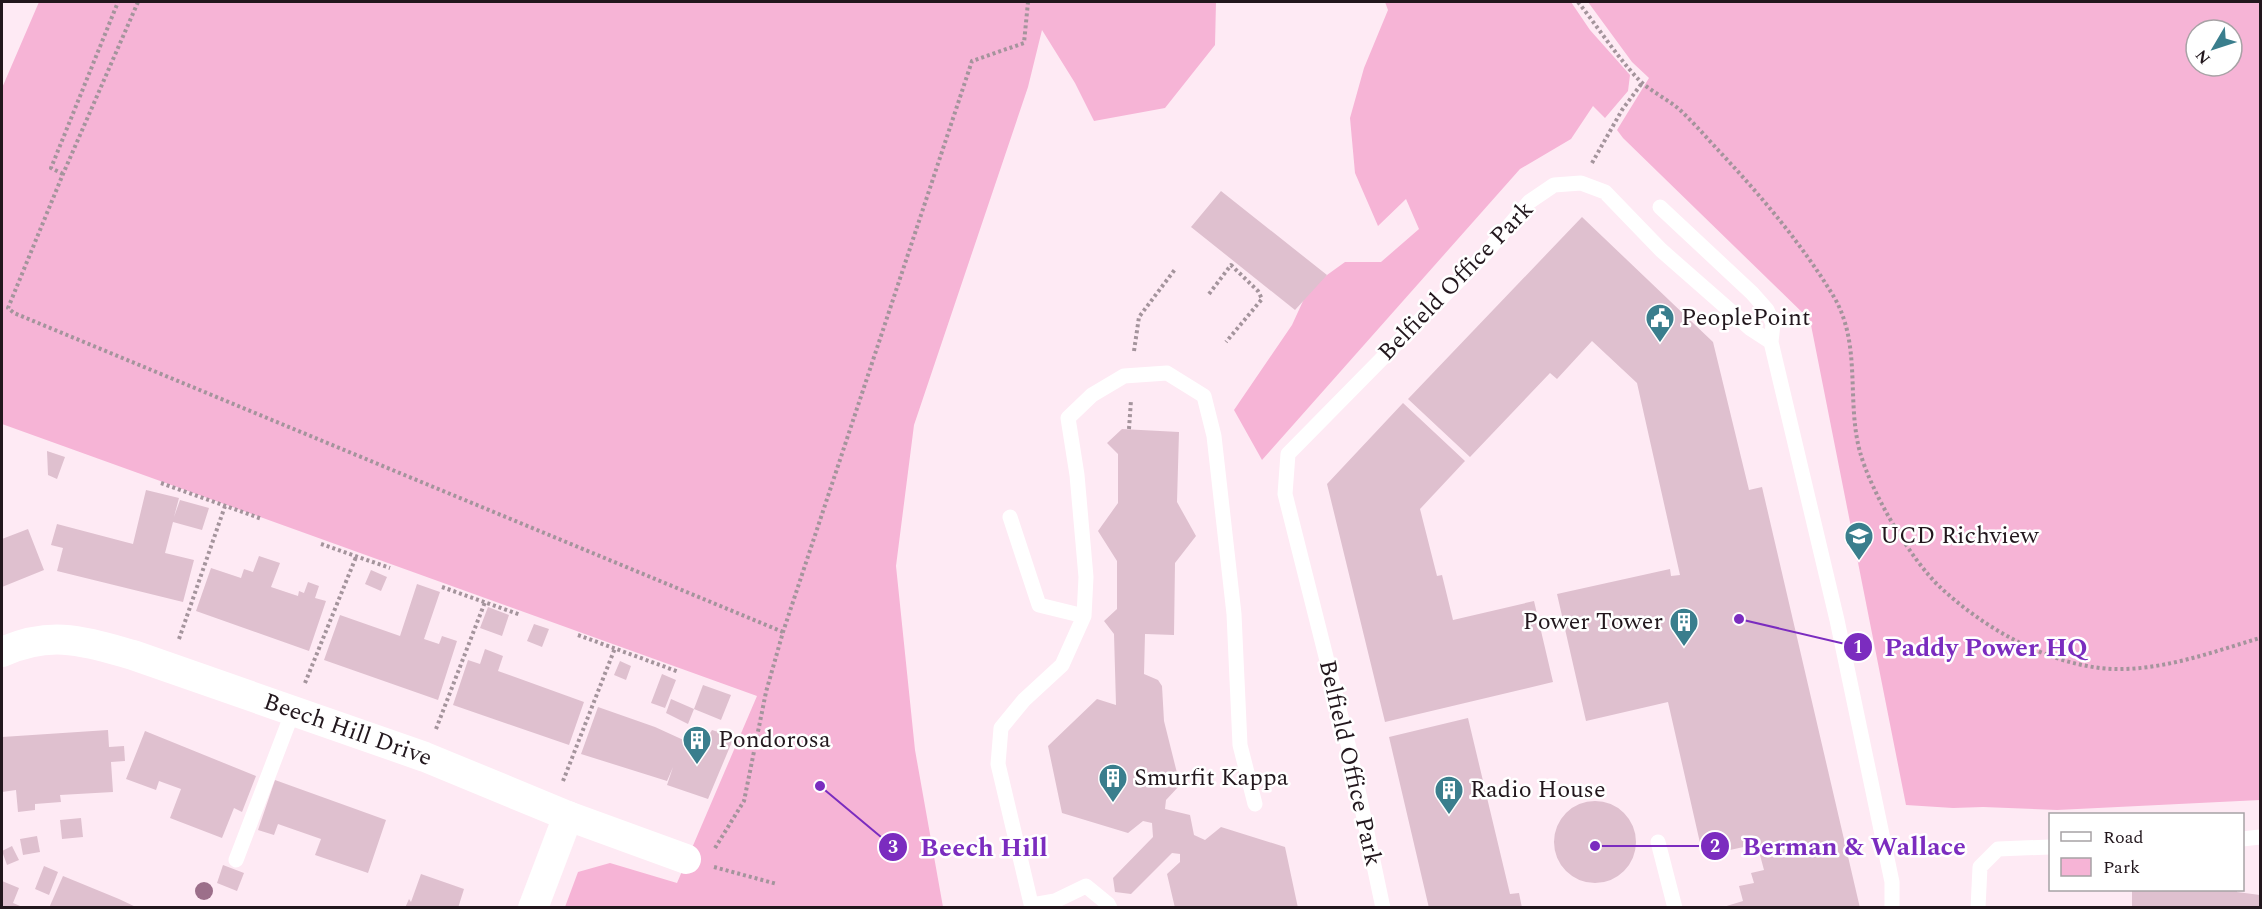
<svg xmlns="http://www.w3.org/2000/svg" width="2262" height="909" font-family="Spectral,serif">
<rect width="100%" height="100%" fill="#feeaf4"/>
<path fill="#f6b4d6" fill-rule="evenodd" d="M39,2h1177l-1,43 -50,63 -71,13 -19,-38 -33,-53 -14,57 -114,338 -18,141 19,184 28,157h-378l13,-35 32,-9 67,20 80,-187 -755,-272v-336z
M1385,2h186l19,28 40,45 -2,16 -23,27 -12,-12 -22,33 -51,30 -258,291 -28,-50 58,-85 17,-37 36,-26h36l38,-33 -13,-30 -28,27 -23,-53 -5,-55 14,-50 24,-58z
M1588,2h672v798l-203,10 -74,-3 -30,1 -47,-3 -96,-485 -187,-182 -6,-8 32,-52 -17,-16zM2196,30h36v36h-36z"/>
<path fill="#dfc0cf" d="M1221,191l106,84 -32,35 -104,-83z
M1582,217l131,125 36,148 13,-3 98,421h-140l23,-7 -4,-15 15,-3 -3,-10 13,-3 -7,-26 -54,12 -35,-154 -82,19 -29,-127 113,-25 1,7 9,-1 -43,-192 -45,-42 -35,38 -7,-6 -80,84 -62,-58z
M1403,403l62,58 -45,48 17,67 5,-1 11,45 81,-19 19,81 -168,40 -58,-238z
M1122,429l57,3 -2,70 19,34 -21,27 -1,72 -29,-1 -1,40 14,6 4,6 2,35 16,64 -14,15 -1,9 25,6 4,20 11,5 16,-13 64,20 13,61h-123l-8,-34 13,-12v-8l-8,-1 -41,41 -16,-2 -2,-14 40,-41 -1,-14 -9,-2 -15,12 -66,-20 -14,-67 49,-47 19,6 -2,-71 -10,-13 13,-12v-48l-19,-30 20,-28v-49l-11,-11z
M47,451l18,6 -8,22 -9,-4z
M146,490l33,8 -5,19 6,-17 29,8 -7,22 -29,-8 -8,31 29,7 -11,42 -126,-31 6,-23 -12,-3 6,-21 76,20z
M28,529l16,41 -42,17v-48z
M259,556l21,7 -9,24 27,9 1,-5 5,2 4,-11 11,4 -4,12 11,3 -17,50 -113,-40 15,-43 30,10 3,-9 9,3z
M371,570l16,7 -6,14 -16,-7z
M417,584l23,8 -16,47 15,5 3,-8 15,5 -19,59 -114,-40 16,-45 60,21z
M488,607l21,8 -7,21 -22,-8z
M534,624l15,5 -7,18 -15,-6z
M485,649l18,7 -5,15 86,31 -15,43 -116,-40 15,-45 12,4z
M620,661l11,5 -5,14 -12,-5z
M662,674l14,6 -11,28 -14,-5z
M703,685l28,10 -10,25 -27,-11z
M671,699l23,10 -6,15 -22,-11z
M598,707l57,20 46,21 11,-18 22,7 -26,62 -41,-14 6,-18 -6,14 -86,-27z
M1468,718l42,176 9,-1 3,15h-93l-40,-171z
M108,730l1,17 15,-1 1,15 -14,1 2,30 -53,3 1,7 -26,2v6l-17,2 -2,-22 -14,2v-55z
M145,731l111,45 -14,36 -8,-4 -12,30 -52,-20 11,-29 -22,-8 -3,9 -30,-11z
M275,780l111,40 -18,53 -53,-18 6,-16 -43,-15 -4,11 -16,-5z
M1554 842a41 41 0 1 1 82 0a41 41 0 1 1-82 0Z
M81,818l2,19 -21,2 -2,-19z
M37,836l3,16 -17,3 -3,-16z
M12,846l7,14 -12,5 -5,-14z
M223,865l21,8 -7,18 -20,-8z
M44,866l14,6 -9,23 -14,-6z
M421,874l43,15 -6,19h-53l4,-9 2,3z
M63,876l56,23 19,9h-89z
M2,881l17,7 -6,15 12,5h-23z
M2132,890h105v2l23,3v13h-128z"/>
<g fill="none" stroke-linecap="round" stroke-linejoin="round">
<path stroke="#a4949c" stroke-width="4" stroke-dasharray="3 3" stroke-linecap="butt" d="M138,2l-75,172 -55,134 6,5 769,319
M1578,2c20,25 39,55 62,79 12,11 27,18 39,28 14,13 27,28 40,42 42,45 83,93 115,146 28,48 12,104 26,155 11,40 50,107 81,136 42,39 101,73 159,80 54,6 109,-15 160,-30
M1592,163l30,-53 20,-27
M63,174l-12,-6 67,-166
M1209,294l22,-29 27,26 4,8 -36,43
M1134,351l5,-34 37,-49
M1129,429l2,-29
M161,483l101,36
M321,544l69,24
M442,587l79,28
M578,635l101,37
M179,639l46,-133
M305,683l51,-126
M436,729l49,-127
M563,781l52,-133
M715,848l29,-47 22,-109 17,-60 189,-571 52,-18 4,-41
M714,867l63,17"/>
<path stroke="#fff" stroke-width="15" d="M1660,207l92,86 15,17 6,14 -2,18 66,278 55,262v26
M1010,517l29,88 45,11
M2242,839l18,-2
M1658,842l17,66
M236,860l57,-149
M1032,905l23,-4 31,-15 22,18 2,4
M1032,908l-34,-144 3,-36 23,-28 38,-35 22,-49 2,-39 -9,-102 -9,-57 24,-23 32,-19 43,-3 37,23 10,40 20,178 6,131 15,59
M1383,908l-33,-156 -65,-258 3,-40 197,-200 44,-52 25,-17 27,-2 24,9 56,58 90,79 20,13
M1978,908l2,-41 18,-18 52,-2"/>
<g stroke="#fff" stroke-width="30">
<path id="s1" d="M2,652c50,-22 80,-11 131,3l292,102 143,59 118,43"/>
<path d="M533,908l35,-92"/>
</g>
</g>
<circle fill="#9c6f8a" cx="204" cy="891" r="9"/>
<defs>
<g id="civic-pin" transform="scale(1.5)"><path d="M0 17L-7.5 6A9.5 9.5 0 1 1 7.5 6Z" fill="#3a7e8d" stroke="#fff"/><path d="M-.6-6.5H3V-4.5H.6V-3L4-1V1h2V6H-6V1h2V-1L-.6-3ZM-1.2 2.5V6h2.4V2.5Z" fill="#fff"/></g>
<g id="university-pin" transform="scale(1.5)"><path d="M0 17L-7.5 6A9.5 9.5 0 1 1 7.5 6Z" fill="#3a7e8d" stroke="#fff"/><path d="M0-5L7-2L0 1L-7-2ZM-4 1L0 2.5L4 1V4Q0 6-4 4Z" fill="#fff"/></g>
<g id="building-pin" transform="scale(1.5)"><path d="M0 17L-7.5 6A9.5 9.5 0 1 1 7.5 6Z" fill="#3a7e8d" stroke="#fff"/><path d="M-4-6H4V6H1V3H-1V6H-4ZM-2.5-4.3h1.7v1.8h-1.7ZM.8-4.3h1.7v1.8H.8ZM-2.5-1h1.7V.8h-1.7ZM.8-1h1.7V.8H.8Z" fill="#fff"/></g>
</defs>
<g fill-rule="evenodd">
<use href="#civic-pin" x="1660" y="318"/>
<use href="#university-pin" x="1859" y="536"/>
<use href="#building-pin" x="1684" y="622"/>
<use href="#building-pin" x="697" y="740"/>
<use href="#building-pin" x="1113" y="778"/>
<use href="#building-pin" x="1449" y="790"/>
</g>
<g text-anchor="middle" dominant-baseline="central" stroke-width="5" stroke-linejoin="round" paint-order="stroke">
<g font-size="24" fill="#22171d" stroke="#fff">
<text transform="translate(1456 281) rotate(-46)">Belfield Office Park</text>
<text stroke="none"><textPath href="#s1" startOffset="362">Beech Hill Drive</textPath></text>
<text transform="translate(1350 763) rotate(77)">Belfield Office Park</text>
</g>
<g font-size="24" fill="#22171d" stroke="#fff" text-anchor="start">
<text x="1681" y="318">PeoplePoint</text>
<text x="1880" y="536">UCD Richview</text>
<text x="1663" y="622" text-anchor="end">Power Tower</text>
<text x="718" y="740">Pondorosa</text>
<text x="1134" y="778">Smurfit Kappa</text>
<text x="1470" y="790">Radio House</text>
</g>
</g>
<path fill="none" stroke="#7b2cbf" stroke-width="2" d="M1739 619L1858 647M1595 846L1715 846M820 786L893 847"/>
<g fill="#7b2cbf" stroke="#fff" stroke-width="2">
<circle cx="1739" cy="619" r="6"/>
<circle cx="1595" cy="846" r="6"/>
<circle cx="820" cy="786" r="6"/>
<circle cx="1858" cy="647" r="15"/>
<circle cx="1715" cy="846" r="15"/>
<circle cx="893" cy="847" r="15"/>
</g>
<g font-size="18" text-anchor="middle" font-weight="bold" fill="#fff">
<text x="1858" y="653">1</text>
<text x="1715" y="852">2</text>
<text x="893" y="853">3</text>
</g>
<g font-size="26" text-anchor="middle" font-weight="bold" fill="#7b2cbf" stroke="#fff" stroke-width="5" stroke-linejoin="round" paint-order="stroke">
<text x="1986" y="656">Paddy Power HQ</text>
<text x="1854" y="855">Berman &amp; Wallace</text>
<text x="984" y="856">Beech Hill</text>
</g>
<rect width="2262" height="909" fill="none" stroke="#22171d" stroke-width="6"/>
<rect x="2049" y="813" width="195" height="78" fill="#ffffff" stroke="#a7a2a5" stroke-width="1.5"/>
<rect x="2061" y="832" width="30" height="9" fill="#ffffff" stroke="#a7a2a5" stroke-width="1.5"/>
<text x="2103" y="843" font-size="18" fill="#22171d">Road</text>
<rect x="2061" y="858" width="30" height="18" fill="#f6b4d6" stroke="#a7a2a5" stroke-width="1.5"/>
<text x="2103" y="873" font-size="18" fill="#22171d">Park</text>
<g transform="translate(2214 48) rotate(231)"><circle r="28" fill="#ffffff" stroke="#a7a2a5" stroke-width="1.5"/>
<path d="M0-4.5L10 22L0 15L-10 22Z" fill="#3a7e8d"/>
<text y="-9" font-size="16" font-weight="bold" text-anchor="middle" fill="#22171d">N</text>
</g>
</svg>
